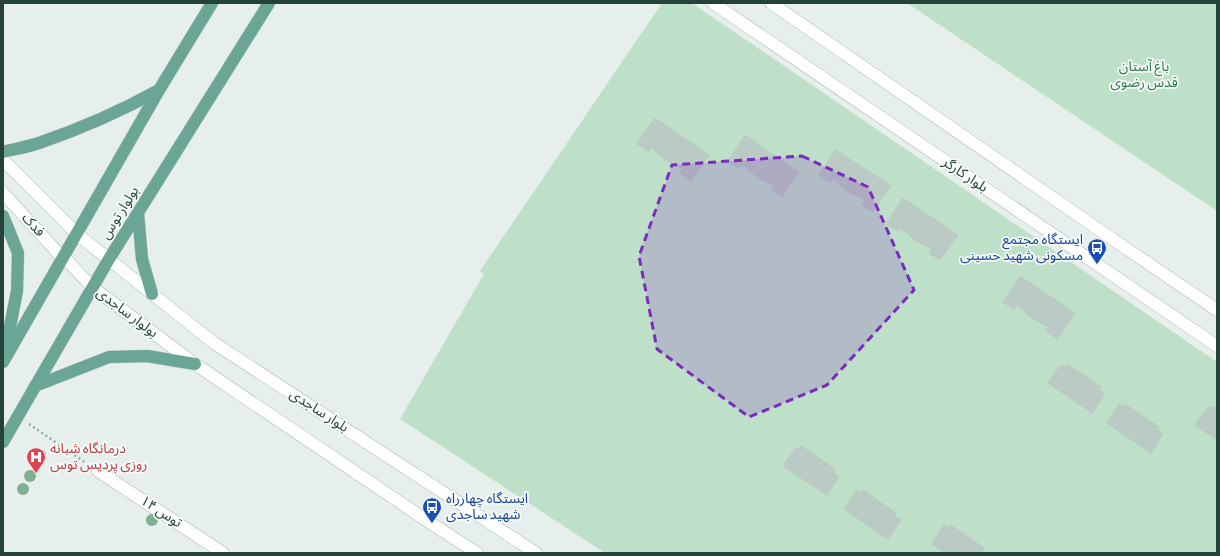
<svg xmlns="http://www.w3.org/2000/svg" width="1220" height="556" font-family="'Alegreya Sans','Noto Sans Arabic',sans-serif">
<rect width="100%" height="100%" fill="#e6efeb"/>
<path fill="#bfe0c8" d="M662,3h30l525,359v191h-612l-205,-134 84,-145 -4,-3z
M907,3h310v208z"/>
<path fill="#bbcac4" stroke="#b8c9c2" d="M655,118l54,37 -18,26 -11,-8 3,-4 -17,-9 -15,-13 -2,5 -12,-8z
M745,135l54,37 -17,25 -11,-7 3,-4 -17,-9 -15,-13 -3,4 -11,-7z
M836,150l55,36 -18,26 -11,-7 3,-5 -17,-8 -15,-13 -3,4 -11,-8z
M903,198l55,37 -18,25 -11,-7 3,-4 -17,-9 -15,-13 -2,4 -12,-7z
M1020,276l55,37 -18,26 -11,-8 3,-4 -17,-9 -15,-13 -3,5 -11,-8z
M1067,364l34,23 -2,3 6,4 -13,19 -44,-30 13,-18 4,2z
M1119,404l4,3 2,-3 34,23 -2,3 6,4 -12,19 -44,-30z
M1208,406l4,3 1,-3 4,2v32l-22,-15z
M801,446l34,23 -2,3 6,5 -12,18 -44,-29 13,-19 3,2z
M857,490l4,3 2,-3 33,23 -2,3 7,4 -13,19 -44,-30z
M944,525l5,3 2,-3 33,23 -2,3 4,2h-41l-13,-9z"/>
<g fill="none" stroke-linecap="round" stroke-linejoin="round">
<g stroke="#a8b8b2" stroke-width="13">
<path id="minor" d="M98,471l125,82"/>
</g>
<g stroke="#a8b8b2" stroke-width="13">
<path id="tertiary" d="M713,3l504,343
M771,3l350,242 96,65"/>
</g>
<g stroke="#a4bbb3" stroke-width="13">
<path id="secondary" d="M3,160l74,74 137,109 322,210
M3,193l56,61 4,2 29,31 103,77 237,160 45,29"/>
</g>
<g stroke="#c2cac8" stroke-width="13">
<path id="primary" d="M3,152c12,-3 24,-5 36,-9 41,-14 82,-32 120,-53
M138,213l4,46 10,35
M3,216l15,37 -1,38 -12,61
M3,362l156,-272 53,-87
M35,386l74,-29 38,-1 48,8
M3,442l106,-183 160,-256"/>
</g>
<path stroke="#86b3a5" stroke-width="2.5" stroke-dasharray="2 3" stroke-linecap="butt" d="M29,424l57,39"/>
<use href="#minor" stroke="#fff" stroke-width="12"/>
<use href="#tertiary" stroke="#fff" stroke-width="12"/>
<use href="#secondary" stroke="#fff" stroke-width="12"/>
<use href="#primary" stroke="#6aa596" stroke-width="12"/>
</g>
<g fill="#80af93">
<circle cx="40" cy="455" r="6"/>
<circle cx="30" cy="476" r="6"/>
<circle cx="23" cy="489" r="6"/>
<circle cx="152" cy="520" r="6"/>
</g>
<path fill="#7b2cbf" fill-opacity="0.2" stroke="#7b2cbf" stroke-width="3" stroke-dasharray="8 5" stroke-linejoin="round" d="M802,156l66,31 46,103 -87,95 -78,32 -92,-68 -18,-93 33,-91z"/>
<defs>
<g id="bus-pin" transform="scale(1)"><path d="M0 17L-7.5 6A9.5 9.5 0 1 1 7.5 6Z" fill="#1a4fb4" stroke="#f7fbf9"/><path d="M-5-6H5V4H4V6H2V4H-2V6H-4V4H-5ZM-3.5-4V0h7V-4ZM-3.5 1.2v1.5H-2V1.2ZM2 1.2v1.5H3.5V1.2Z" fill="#fff"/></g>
<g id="hospital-pin" transform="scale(1)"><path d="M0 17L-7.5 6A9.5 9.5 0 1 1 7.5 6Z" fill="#e0444e" stroke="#f7fbf9"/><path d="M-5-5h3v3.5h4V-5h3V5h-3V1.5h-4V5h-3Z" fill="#fff"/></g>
</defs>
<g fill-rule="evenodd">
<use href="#bus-pin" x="1097" y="248"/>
<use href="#hospital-pin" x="36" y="457"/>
<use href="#bus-pin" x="432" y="507"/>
</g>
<g text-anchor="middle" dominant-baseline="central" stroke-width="3.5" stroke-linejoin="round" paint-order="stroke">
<g font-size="14" fill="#2d7a4b" stroke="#f7fbf9">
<text x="1144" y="67">باغ آستان<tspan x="1144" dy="16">قدس رضوی</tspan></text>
</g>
<g font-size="14" fill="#24423a" stroke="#f7fbf9">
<text transform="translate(965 175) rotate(34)">بلوار کارگر</text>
<text transform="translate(120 213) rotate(-58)">بولوار توس</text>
<text transform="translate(33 225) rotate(47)">فدک</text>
<text transform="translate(127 313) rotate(37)">بولوار ساجدی</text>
<text transform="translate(319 411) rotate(33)">بلوار ساجدی</text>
<text transform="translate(161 512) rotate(33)">توس ۱۴</text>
</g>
<g font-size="14" fill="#164399" stroke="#f7fbf9" text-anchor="end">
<text x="1083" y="240">ایستگاه مجتمع<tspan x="1083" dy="16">مسکونی شهید حسینی</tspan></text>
<text x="446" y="499" text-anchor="start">ایستگاه چهارراه<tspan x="446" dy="16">شهید ساجدی</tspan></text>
</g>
<g font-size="14" fill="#be3a42" stroke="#f7fbf9" text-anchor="start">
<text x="50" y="449">درمانگاه شبانه<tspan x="50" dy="16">روزی پردیس توس</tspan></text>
</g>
</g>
<rect width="1220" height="556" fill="none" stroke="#24423a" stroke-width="8"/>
</svg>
